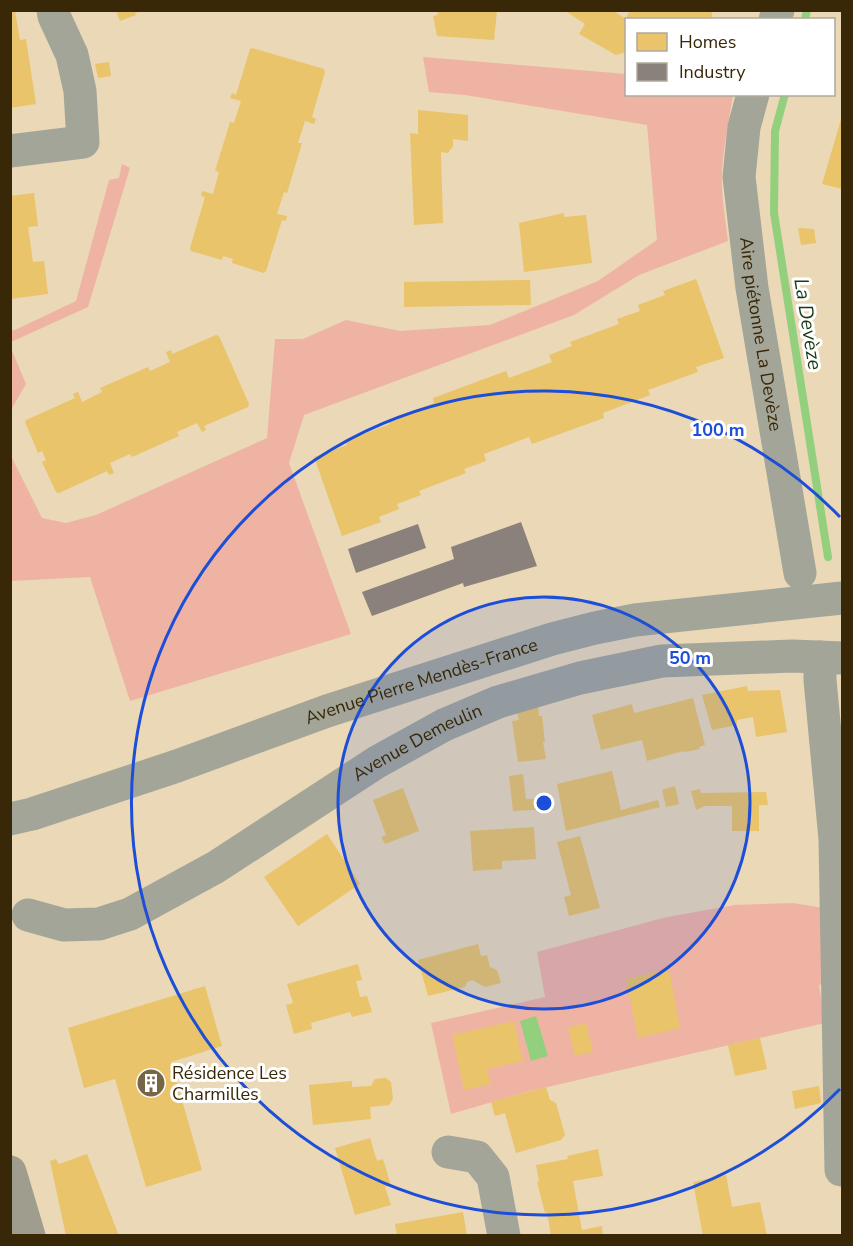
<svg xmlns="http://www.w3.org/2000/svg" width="853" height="1246" font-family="'Nunito Sans',sans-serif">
<rect width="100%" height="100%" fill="#ead8b7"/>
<path fill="#efb3a3" d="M423,57l203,17v20l107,1c-4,24 -9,50 -11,75 -1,24 3,47 6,71l-89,34 -65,40 -270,100 -15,48 62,171 -221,67 -40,-124 -79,4 -1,-127 32,64 24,5 30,-8 171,-77 8,-99h28l43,-19 54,11 90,-6 108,-44 59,-41 -10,-115 -182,-30 -36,-3z
M122,164l8,4 -42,139 -77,35v-11l4,-1 61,-29 33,-121 10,-2z
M10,346l16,38 -15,26h-1z
M793,903l30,5 -1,76 -3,1 6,38 -295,68 -79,23 -20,-91 114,-26 -8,-45 130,-35 68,-12z"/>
<path fill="#93d07d" d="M536,1016l12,40 -17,5 -11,-40z"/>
<path fill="#e9c46a" d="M10,10l5,1 5,29 6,-1 10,65 -26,4z
M116,10h26v1l-7,2 1,2 -16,6z
M437,10h60l-3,30 -57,-4 -4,-20 5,-1z
M564,10h48l14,9 2,-6 10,-3h59v2l14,-2 2,10h-87v32l-10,3 -37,-21 6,-10z
M252,48l72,21 1,3 -13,45 4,2 -2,5 -9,-3 -7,22h4l-15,50 -3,-1 -7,22 10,2 -1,5 -4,-1 -16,51 -2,2 -32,-10 1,-4 -10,-3 -1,4 -31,-9 -1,-3 15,-51 -4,-1 1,-5 11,3 6,-22 -4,-1 15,-49 4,1 7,-22 -11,-3 2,-5 4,2 14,-46z
M109,62l2,14 -13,2 -3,-14z
M418,110l50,5v26l-15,-2v7l-5,7 -7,-1 2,71 -29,2 -4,-92 8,1z
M842,116v73l-20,-5z
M34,193l4,33 -10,1 1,6 4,29 11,-1 4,33 -38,5v-103z
M564,213v4l22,-2 6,48 -68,9 -5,-49z
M798,228l16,1 2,14 -15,2z
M696,279l28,79 -28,9 2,5 -50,18 2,5 -47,18 1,5 -72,26 -3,-7 -45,17 2,7 -22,8 2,4 -47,18 2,4 -24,9 2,5 -20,8 2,5 -39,14 -28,-79 33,-12 -2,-4 45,-17 -2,-4 46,-17 -1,-5 73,-27 3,7 43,-16 -3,-7 23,-9 -2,-4 49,-18 -2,-5 23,-8 -2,-6 27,-10 -2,-4z
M530,280l1,25 -127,2v-25z
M216,335l3,1 30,68 -1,3 -44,19 2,4 -4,2 -5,-9 -20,9 2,4 -47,21 -2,-3 -20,9 4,10 -5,2 -2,-4 -48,22 -3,-1 -14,-30 4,-2 -4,-9 -4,2 -13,-31 1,-2 49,-22 -2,-4 5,-2 4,10 20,-10 -2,-4 48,-21 2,4 20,-9 -4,-10 5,-2 1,4z
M747,686l1,5 32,-1 7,42 -31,5 -3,-20 -16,3v5l-25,5 -10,-35z
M693,698l12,47 -6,2 1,2 -15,3 -1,-1 -4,1 -33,9 -5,-21 -41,10 -9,-35 40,-11 2,9z
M538,705l1,11h3l3,26h-2l3,17 -28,3 -6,-41 7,-1 -2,-10z
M612,771l9,39 37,-10 2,7 -94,24 -9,-47z
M523,774l3,25 24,-1 1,11 -38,2 -4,-35z
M675,786l4,18 -13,3 -4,-17z
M403,788l16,43 -34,13 -4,-7 5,-2 -13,-35z
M700,789l1,4 65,-1 2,13h-9v26h-27v-25h-27l-9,4 -5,-19z
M534,827l2,32 -34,2v8l-29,2 -3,-40z
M327,834l33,50 -62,42 -34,-49z
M580,836l20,72 -31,8 -5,-19 7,-2 -14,-53z
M478,944l3,12 6,-1 3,12 7,3 4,13 -16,4 -13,-7 -5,2 -2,5 -37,9 -10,-36z
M358,964l4,16 -6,1 4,16 7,-1 5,16 -20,5 -2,-5 -39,11 1,6 -18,5 -8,-29 7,-2 -6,-19z
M669,969l11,59 -42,10 -12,-59z
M205,986l17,60 -51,16 31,108 -56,17 -31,-108 -31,9 -16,-60z
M514,1021l9,40 -36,8 4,15 -27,6 -12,-55z
M586,1023l7,29 -18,4 -7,-28z
M760,1038l7,31 -32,7 -7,-31z
M386,1078l5,4 2,17 -4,6 -19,2 1,12 -58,6 -4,-40 43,-4v6l19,-1 4,-7z
M819,1086l2,17 -26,6 -3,-18z
M546,1087l4,13 6,3 9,32 -4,5 -45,13 -11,-40 -10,3 -4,-14z
M370,1138l7,23 6,-2 8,27 -6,1 6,18 -36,10 -20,-67z
M598,1149l5,27 -30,5 9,49 20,-4 1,10h-52l-4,-24 -2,1 -8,-31 2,-1 -3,-16 32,-6 -1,-3z
M87,1154l20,51 12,31h-53l-16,-75 6,-2 3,5z
M726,1175l6,32 28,-5 7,34h-64l-10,-54z
M463,1212l4,24h-70l-2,-12z"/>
<path fill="#8a817c" d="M521,522l16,44 -73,21 -1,-4 -91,33 -10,-24 92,-33 -3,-12z
M418,524l8,24 -70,25 -8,-24z"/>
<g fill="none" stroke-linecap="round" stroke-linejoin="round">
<path stroke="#93d07d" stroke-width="8" d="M805,20l2,-10
M785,94l-10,37 -1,82 54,344"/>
<g stroke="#a3a599" stroke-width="33">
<path d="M775,20l3,-10"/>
<path id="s1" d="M753,94l-9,33 -5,50 13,111 48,285"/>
<path d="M10,151l73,-9 -3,-51 -8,-36 -18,-39 -1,-6"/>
<path d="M820,657v23l15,159 6,331"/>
<path id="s2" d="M10,819l22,-5 145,-48 150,-55 225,-72 43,-11 40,-8 207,-22"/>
<path id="s3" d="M28,915l36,10 35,-1 31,-10 86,-47 161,-105 67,-37 54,-23 82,-24 82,-17 130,-5 50,2"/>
<path d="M448,1152l29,5 16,20 11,59"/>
</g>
<path stroke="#9e9d8e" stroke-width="33" d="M10,1172l19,64"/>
</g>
<circle cx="544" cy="803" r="206" fill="#1d4ed8" fill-opacity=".12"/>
<g fill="none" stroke="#1d4ed8" stroke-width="3">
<circle cx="544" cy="803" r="206"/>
<path d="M840 1089A412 412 0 1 1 840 517"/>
</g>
<defs>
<g id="building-disc" transform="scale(1.5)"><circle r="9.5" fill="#766645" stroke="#fff"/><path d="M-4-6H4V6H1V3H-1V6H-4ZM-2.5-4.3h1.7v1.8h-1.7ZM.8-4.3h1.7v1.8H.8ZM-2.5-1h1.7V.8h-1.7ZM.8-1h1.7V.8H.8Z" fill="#fff"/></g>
</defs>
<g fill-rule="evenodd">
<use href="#building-disc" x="151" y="1083"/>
</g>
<g text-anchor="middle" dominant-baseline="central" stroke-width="6" stroke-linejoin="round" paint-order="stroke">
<g font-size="18" fill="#382807" stroke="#fff">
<text stroke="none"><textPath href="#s1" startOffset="243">Aire piétonne La Devèze</textPath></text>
<text stroke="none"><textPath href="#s2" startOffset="434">Avenue Pierre Mendès-France</textPath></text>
<text stroke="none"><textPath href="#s3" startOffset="440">Avenue Demeulin</textPath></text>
</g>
<g font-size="18" fill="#382807" stroke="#fff" text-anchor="start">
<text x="172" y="1073">Résidence Les<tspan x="172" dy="21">Charmilles</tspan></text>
</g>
<g font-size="20" font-style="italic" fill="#163b12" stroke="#fff">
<text transform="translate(808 324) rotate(81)">La Devèze</text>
</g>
</g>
<circle cx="544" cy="803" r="9" fill="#1d4ed8" stroke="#fff" stroke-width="3"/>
<g font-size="18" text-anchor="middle" font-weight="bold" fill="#1d4ed8" stroke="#fff" stroke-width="6" stroke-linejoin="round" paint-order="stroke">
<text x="718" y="436">100 m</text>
<text x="690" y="664">50 m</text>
</g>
<rect width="853" height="1246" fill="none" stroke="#382807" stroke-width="24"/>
<rect x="625" y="18" width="210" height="78" fill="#ffffff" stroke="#afa99c" stroke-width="1.5"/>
<rect x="637" y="33" width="30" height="18" fill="#e9c46a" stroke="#afa99c" stroke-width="1.5"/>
<text x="679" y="48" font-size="18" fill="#382807">Homes</text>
<rect x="637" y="63" width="30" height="18" fill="#8a817c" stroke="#afa99c" stroke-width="1.5"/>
<text x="679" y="78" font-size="18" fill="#382807">Industry</text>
</svg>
